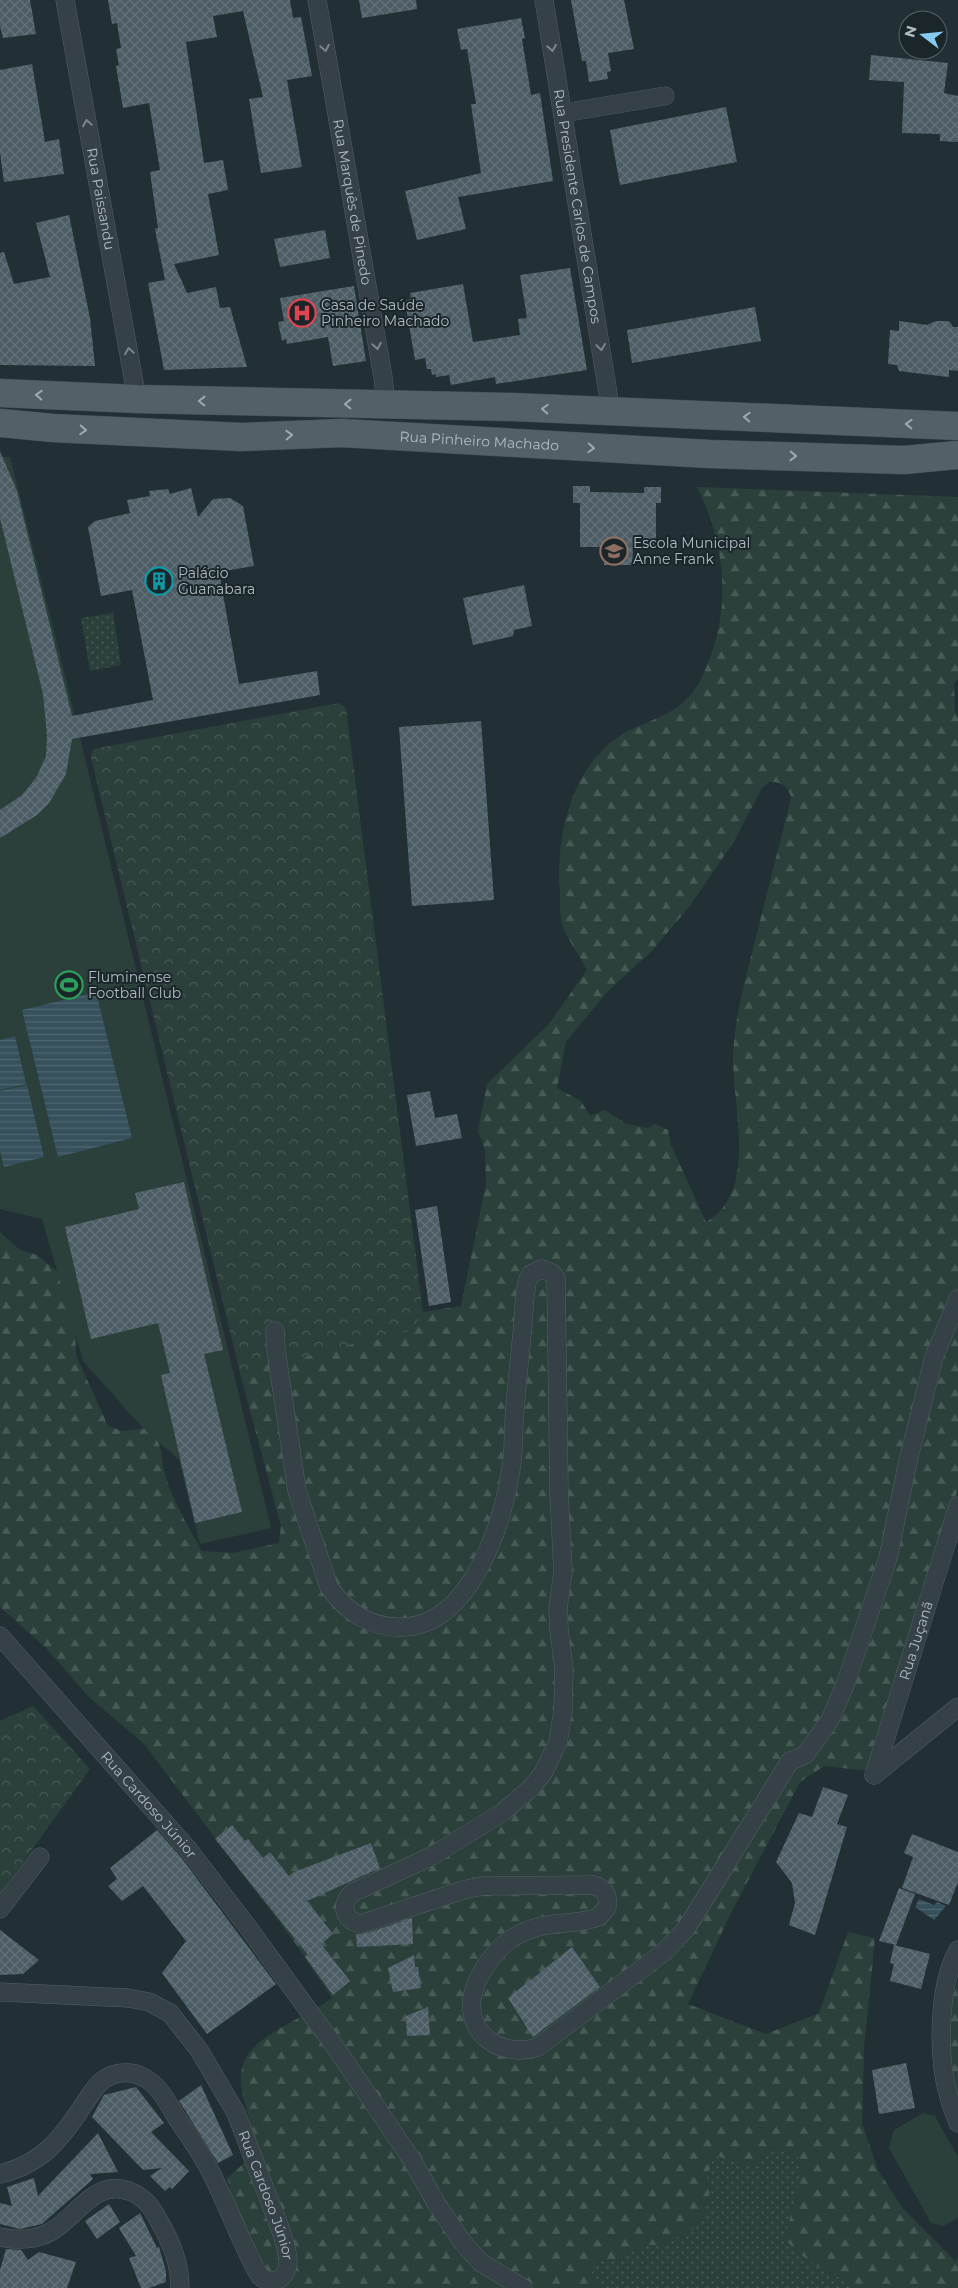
<svg xmlns="http://www.w3.org/2000/svg" width="958" height="2288" font-family="Montserrat,sans-serif">
<defs>
<pattern id="grass-dots" width="8" height="8" patternUnits="userSpaceOnUse" patternTransform="scale(1.25)"><rect width="8" height="8" fill="#2b403a"/><path d="M2 2h.1M6 6h.1" fill="none" stroke="#475a55" stroke-width="1.8" stroke-linecap="round"/></pattern>
<pattern id="forest-firs" width="22" height="20" patternUnits="userSpaceOnUse" patternTransform="scale(1.25)"><rect width="22" height="20" fill="#2b403a"/><path d="M5 1l3.5 6h-7zM16 11l3.5 6h-7z" fill="#475a55"/></pattern>
<pattern id="park-crowns" width="20" height="18" patternUnits="userSpaceOnUse" patternTransform="scale(1.25)"><rect width="20" height="18" fill="#2b403a"/><path d="M2 6a3 3 0 1 1 6 0M12 15a3 3 0 1 1 6 0" fill="none" stroke="#475a55"/></pattern>
<pattern id="water-rules" width="6" height="5" patternUnits="userSpaceOnUse" patternTransform="scale(1.25)"><rect width="6" height="5" fill="#36505c"/><path d="M0 2.5h6" fill="none" stroke="#516772"/></pattern>
<pattern id="building-cross-hatch" width="8" height="8" patternUnits="userSpaceOnUse" patternTransform="scale(1.25)"><rect width="8" height="8" fill="#4d5d65"/><path d="M0 0l8 8M0 8l8-8" fill="none" stroke="#647279"/></pattern>
</defs>
<rect width="100%" height="100%" fill="#223036"/>
<path fill="url(#grass-dots)" d="M113,613l8,52 -31,6 -9,-53z
M770,2147l28,10 3,16 -15,66c17,20 39,34 64,42l3,7h-248l-14,-12 2,-14 23,-3 29,-14h16l30,-14 12,-14 7,-25 -3,-14 8,-26h49z"/>
<path fill="url(#forest-firs)" fill-rule="evenodd" d="M697,487l261,10v182l-4,4 1,28 3,7v771l-89,282 -45,-5 -24,16 -69,131 -43,91 78,30 53,-21 29,-81 27,6 -11,111 -2,74 16,47 25,39 52,52 3,-3v30h-105l-3,-7c-25,-8 -47,-22 -65,-42l16,-66 -3,-16 -28,-10 -6,5 -4,10 -16,4 -24,-9 -5,-5 -8,26 3,14 -7,25 -12,14 -30,14h-16l-29,14 -23,3 -1,14 13,12h-340v-17l-16,-38 -20,-31 1,-15 -3,-9c7,-6 17,-13 21,-22 15,-34 -21,-67 -1,-100 13,-23 63,-41 85,-58l-34,-51 -154,-203 -56,-48 -42,-48 -46,-41v-377l2,4 18,16 17,5 23,19 15,50 1,31 32,71 14,5 26,-3c16,15 12,27 17,46 8,27 23,53 37,77l30,2 47,-10 2,-17 -41,-153 147,-38c22,-2 27,-3 36,-23l38,-6 25,-122 -1,-33 -7,-20 9,-47 62,-60 38,-54c-6,-13 -22,-34 -25,-46 -2,-9 -2,-21 -2,-30 -4,-57 9,-122 58,-157 22,-15 51,-19 69,-38 11,-11 17,-25 22,-39 23,-58 15,-119 -12,-173zM769,782c12,-1 20,4 22,16 -12,49 -25,98 -37,147 -10,39 -21,78 -21,118 1,47 24,131 -27,159l-35,-77 -3,-15 -13,-6 -7,4 -21,-4 -22,-14 -15,6 -9,-15 -24,-13 9,-46 42,-51 43,-39 38,-45 44,-64 29,-55z
M958,1981v123l-8,-26 -1,-70z"/>
<path fill="url(#park-crowns)" d="M339,703l7,5 77,604c-9,20 -14,21 -36,23l-147,38 -149,-615 2,-9z
M33,1706l57,63 -90,125v-173z"/>
<path fill="#2b403a" d="M0,457h10l50,198 211,873 -71,16 -21,-84 -40,-36 -56,-63 -41,-142 -42,-10z
M923,2113l12,3 23,41v61l-14,8 -13,-3 -42,-75 5,-18z"/>
<path fill="url(#water-rules)" d="M96,992l36,146 -74,19 -36,-147z
M15,1036l11,48 -26,6v-50z
M27,1085l17,72 -40,10 -4,-16v-60z
M919,1899l15,6 3,-3 9,4 -12,14 -19,-13z"/>
<path fill="url(#building-cross-hatch)" d="M0,0h30l6,34 -33,4 -3,-12z
M108,0h182l3,18 8,-1 11,59 -25,4 15,87 -41,6 -12,-74 14,-2 -20,-86 -30,5 4,21 -31,5 18,121 19,-3 5,30 -20,4 11,61 -45,9 13,29 29,-6 4,21 10,-1 17,60 -83,3 -16,-87 17,-3 -10,-51 3,-1 -8,-56 10,-2 -11,-67 -26,5 -7,-42 3,-1 -3,-16 5,-1 -4,-25 -5,1z
M359,0h57l1,9 -55,9z
M571,0h53l10,49 -26,4 3,18 -4,1 1,7 -19,3 -3,-21h-4z
M521,18l4,20 -3,1 9,56 9,-2 13,88 -95,16 8,32 -49,11 -12,-49 76,-18 -10,-69h5l-9,-55 -6,1 -4,-21z
M871,55l77,8 -4,30 14,3v46l-18,-1v-7l-38,-1 2,-51 -35,-2z
M32,64l13,78 14,-3 5,35 -60,8 -4,-29v-83z
M726,107l11,55 -117,23 -10,-55z
M69,215l21,103 5,48 -95,-1v-112l4,-1 10,32 36,-7 -14,-54z
M325,230l5,28 -50,9 -6,-28z
M570,268l17,102 -91,14 -1,-7 -44,8 -2,-10 -13,2v-3l-4,1 -1,-6h-4l-2,-11 -10,2 -10,-59 6,-2 -1,-6 53,-9 10,58 47,-7 -2,-16 9,-1 -7,-43z
M354,286l12,75 -33,5 -5,-29 -41,7 -1,-5 -4,2 -4,-19 6,-1 -4,-23z
M755,307l6,34 -129,22 -5,-33z
M899,321l28,4 9,-4h10l4,1 3,5h5v44l-9,-1v7l-18,-2 -32,-4 -2,-6 -9,-1 2,-34 9,1z
M0,451l17,40 55,225 81,-16 -21,-110 -31,6 -13,-69 7,-6 35,-8 -3,-13 23,-4 -1,-5 19,-2 2,5 21,-6 7,29 15,-18 17,-1 13,8 11,60 -35,6 20,112 78,-13 3,24 -248,44 -6,35 -17,29 -12,12 -37,23v-28l22,-15 14,-17 10,-22 1,-20 -4,-42 -43,-176z
M573,486h17v6l54,1v-6h17v16h-5v45l-23,1 -1,16h-28v-18h-24v-44h-7z
M524,585l8,41 -18,4 -1,6 -40,9 -10,-47z
M481,721l13,179 -82,6 -13,-179z
M430,1091l5,27 22,-4 5,24 -46,8 -9,-51z
M184,1182l39,168 -19,4 38,158 -47,11 -34,-148 9,-2 -12,-50 -67,16 -26,-112 74,-18 -4,-16z
M437,1206l14,96 -22,4 -14,-96z
M823,1787l25,8 -11,29 10,3 -32,108 -26,-10 6,-22 -3,-20 -16,-21 23,-49 13,4z
M232,1825l13,16 3,-2 15,19 7,-6 19,24 5,-4 77,-29 9,25 -73,33 26,33 -12,10 29,37 -17,14 -28,-38 3,-2 -93,-116z
M157,1830l23,26 96,128 -69,50 -45,-61 24,-32 -43,-55 -21,15 -14,-15 9,-7 -7,-11z
M912,1834l46,18v30l-9,23 -47,-17 11,-31 -9,-4z
M899,1888l16,6 -19,51 -17,-4z
M412,1918l1,26 -56,3 -1,-13h8z
M0,1930l39,30 -16,14 -23,1z
M894,1945l36,9 -9,35 -31,-8 4,-17 -4,-1z
M572,1947l28,40 -67,50 -25,-39z
M414,1955l1,12h3l3,21 -28,4 -5,-24z
M428,2007l2,28 -23,1 -1,-20z
M906,2063l9,45 -36,6 -7,-44z
M201,2085l32,70 -15,8 -39,-62z
M136,2087l28,36 -13,9 38,39 -17,18 -2,-2 -5,4 -15,-15 12,-8 -19,2 -51,-53 12,-22z
M98,2133l20,39 -28,2 3,5 -51,45 -22,5 -20,-5v-21l12,3 -5,-19 27,-9 4,18z
M109,2204l11,18 -23,17 -12,-18z
M140,2213l17,35 2,-1 7,24v11l-17,6h-8l-12,-30 7,-2 -17,-28z
M6,2249l15,1 7,10 11,-8 37,10 -9,26h-67v-18z"/>
<g fill="none" stroke-linecap="round" stroke-linejoin="round">
<g stroke="#535f64" stroke-width="19">
<g id="street">
<path id="s1" d="M65,0l72,399"/>
<path id="s2" d="M317,0l66,377 3,28"/>
<path id="s3" d="M544,0l67,412"/>
<path d="M563,113l102,-17"/>
<path d="M275,1331l1,19 21,141 32,96c18,26 44,42 76,40 66,-4 99,-105 106,-159 3,-15 2,-31 3,-46 2,-33 6,-65 9,-98 1,-15 1,-31 5,-45l3,-5 11,-5 10,4 4,5 3,215 4,79 -5,36 1,22 5,39 -1,42 -5,31 -15,31 -12,15 -28,24 -71,44 -78,36c-15,10 -11,29 7,32l102,-34 19,-4 112,-1c11,4 15,11 13,22l-8,10c-34,11 -56,0 -91,24 -16,13 -33,37 -36,57 -5,40 33,60 66,49l126,-95 21,-22 9,-14 96,-155 15,-6 25,-35 15,-35 43,-127 20,-97 26,-104 24,-58"/>
<path id="s4" d="M0,1636l188,213 59,77 91,125 74,109 24,43 25,37 19,22 43,26"/>
<path id="s5" d="M874,1775l84,-269"/>
<path d="M874,1775l84,-68"/>
<path d="M0,1909l40,-52"/>
<path d="M958,1950c-20,35 -21,108 -9,147 2,9 6,17 9,26"/>
<path id="s6" d="M0,1992l128,6 21,4 21,11 29,37 37,63 45,118c3,10 7,20 7,31 -1,17 -17,26 -29,13 -20,-36 -33,-75 -52,-110 -9,-16 -19,-31 -29,-45 -8,-13 -15,-28 -26,-37 -19,-17 -46,-12 -59,8 -27,39 -43,71 -93,83"/>
<path d="M0,2237c17,4 37,3 52,-6 26,-16 43,-52 77,-40 15,6 22,15 29,28 13,23 22,43 22,69"/>
</g>
</g>
<g stroke="#414d53" stroke-width="29">
<g id="primary">
<path d="M0,393l137,6 376,8 445,19"/>
<path id="s7" d="M0,423l53,5 188,9 101,-4 367,21 195,6 54,-5"/>
</g>
</g>
<use href="#street" stroke="#354147" stroke-width="18"/>
<use href="#primary" stroke="#536067" stroke-width="28"/>
</g>
<defs><path id="oneway-chevron" d="M-2-3.5L2.5 0L-2 3.5" fill="none" stroke-width="1.6" stroke-linecap="round" stroke-linejoin="round" transform="scale(1.25)"/></defs>
<g stroke="#79858b">
<use href="#oneway-chevron" transform="translate(325 48) rotate(80)"/>
<use href="#oneway-chevron" transform="translate(552 48) rotate(81)"/>
<use href="#oneway-chevron" transform="translate(87 123) rotate(-100)"/>
<use href="#oneway-chevron" transform="translate(377 346) rotate(80)"/>
<use href="#oneway-chevron" transform="translate(601 347) rotate(82)"/>
<use href="#oneway-chevron" transform="translate(129 351) rotate(-100)"/>
</g>
<g stroke="#9daab1">
<use href="#oneway-chevron" transform="translate(39 395) rotate(-177)"/>
<use href="#oneway-chevron" transform="translate(202 401) rotate(-179)"/>
<use href="#oneway-chevron" transform="translate(348 404) rotate(-179)"/>
<use href="#oneway-chevron" transform="translate(545 409) rotate(-177)"/>
<use href="#oneway-chevron" transform="translate(747 417) rotate(-178)"/>
<use href="#oneway-chevron" transform="translate(909 424) rotate(-178)"/>
<use href="#oneway-chevron" transform="translate(83 430) rotate(3)"/>
<use href="#oneway-chevron" transform="translate(289 435) rotate(-2)"/>
<use href="#oneway-chevron" transform="translate(591 448) rotate(3)"/>
<use href="#oneway-chevron" transform="translate(793 456) rotate(2)"/>
</g>
<defs>
<g id="hospital-ring" transform="scale(1.4375)"><circle r="9.5" fill="#1b262b" stroke="#e0444e" stroke-width="1.5"/><path d="M-5-5h3v3.5h4V-5h3V5h-3V1.5h-4V5h-3Z" fill="#e0444e"/></g>
<g id="school-ring" transform="scale(1.4375)"><circle r="9.5" fill="#1b262b" stroke="#8d6e63" stroke-width="1.5"/><path d="M0-5L7-2L0 1L-7-2ZM-4 1L0 2.5L4 1V4Q0 6-4 4Z" fill="#8d6e63"/></g>
<g id="building-ring" transform="scale(1.4375)"><circle r="9.5" fill="#1b262b" stroke="#0f9aa8" stroke-width="1.5"/><path d="M-4-6H4V6H1V3H-1V6H-4ZM-2.5-4.3h1.7v1.8h-1.7ZM.8-4.3h1.7v1.8H.8ZM-2.5-1h1.7V.8h-1.7ZM.8-1h1.7V.8H.8Z" fill="#0f9aa8"/></g>
<g id="stadium-ring" transform="scale(1.4375)"><circle r="9.5" fill="#1b262b" stroke="#2e9e5b" stroke-width="1.5"/><path d="M0-5a6.5 5 0 1 0 0 10a6.5 5 0 1 0 0-10ZM-3.5-1.8h7v3.6h-7Z" fill="#2e9e5b"/></g>
</defs>
<g fill-rule="evenodd">
<use href="#hospital-ring" x="302" y="313"/>
<use href="#school-ring" x="614" y="551"/>
<use href="#building-ring" x="159" y="581"/>
<use href="#stadium-ring" x="69" y="985"/>
</g>
<g text-anchor="middle" dominant-baseline="central" stroke-width="4" stroke-linejoin="round" paint-order="stroke">
<g font-size="14" fill="#b0bcc3" stroke="#1b262b">
<text stroke="none"><textPath href="#s1" startOffset="202">Rua Paissandu</textPath></text>
<text stroke="none"><textPath href="#s2" startOffset="205">Rua Marquês de Pinedo</textPath></text>
<text stroke="none"><textPath href="#s3" startOffset="209">Rua Presidente Carlos de Campos</textPath></text>
<text stroke="none"><textPath href="#s7" startOffset="480">Rua Pinheiro Machado</textPath></text>
<text stroke="none"><textPath href="#s5" startOffset="141">Rua Juçanã</textPath></text>
<text stroke="none"><textPath href="#s4" startOffset="225">Rua Cardoso Júnior</textPath></text>
<text stroke="none"><textPath href="#s6" startOffset="381">Rua Cardoso Júnior</textPath></text>
</g>
<g font-size="14" fill="#b0bcc3" stroke="#1b262b" text-anchor="start">
<text x="321" y="305">Casa de Saúde<tspan x="321" dy="16">Pinheiro Machado</tspan></text>
<text x="633" y="543">Escola Municipal<tspan x="633" dy="16">Anne Frank</tspan></text>
<text x="178" y="573">Palácio<tspan x="178" dy="16">Guanabara</tspan></text>
<text x="88" y="977">Fluminense<tspan x="88" dy="16">Football Club</tspan></text>
</g>
</g>
<g transform="translate(923 35) rotate(286)"><circle r="24" fill="#1b262b" stroke="#576268"/>
<path d="M0-4L9 19L0 12L-9 19Z" fill="#88caf0"/>
<text y="-8" font-size="14" font-weight="bold" text-anchor="middle" fill="#b0bcc3">N</text>
</g>
</svg>
